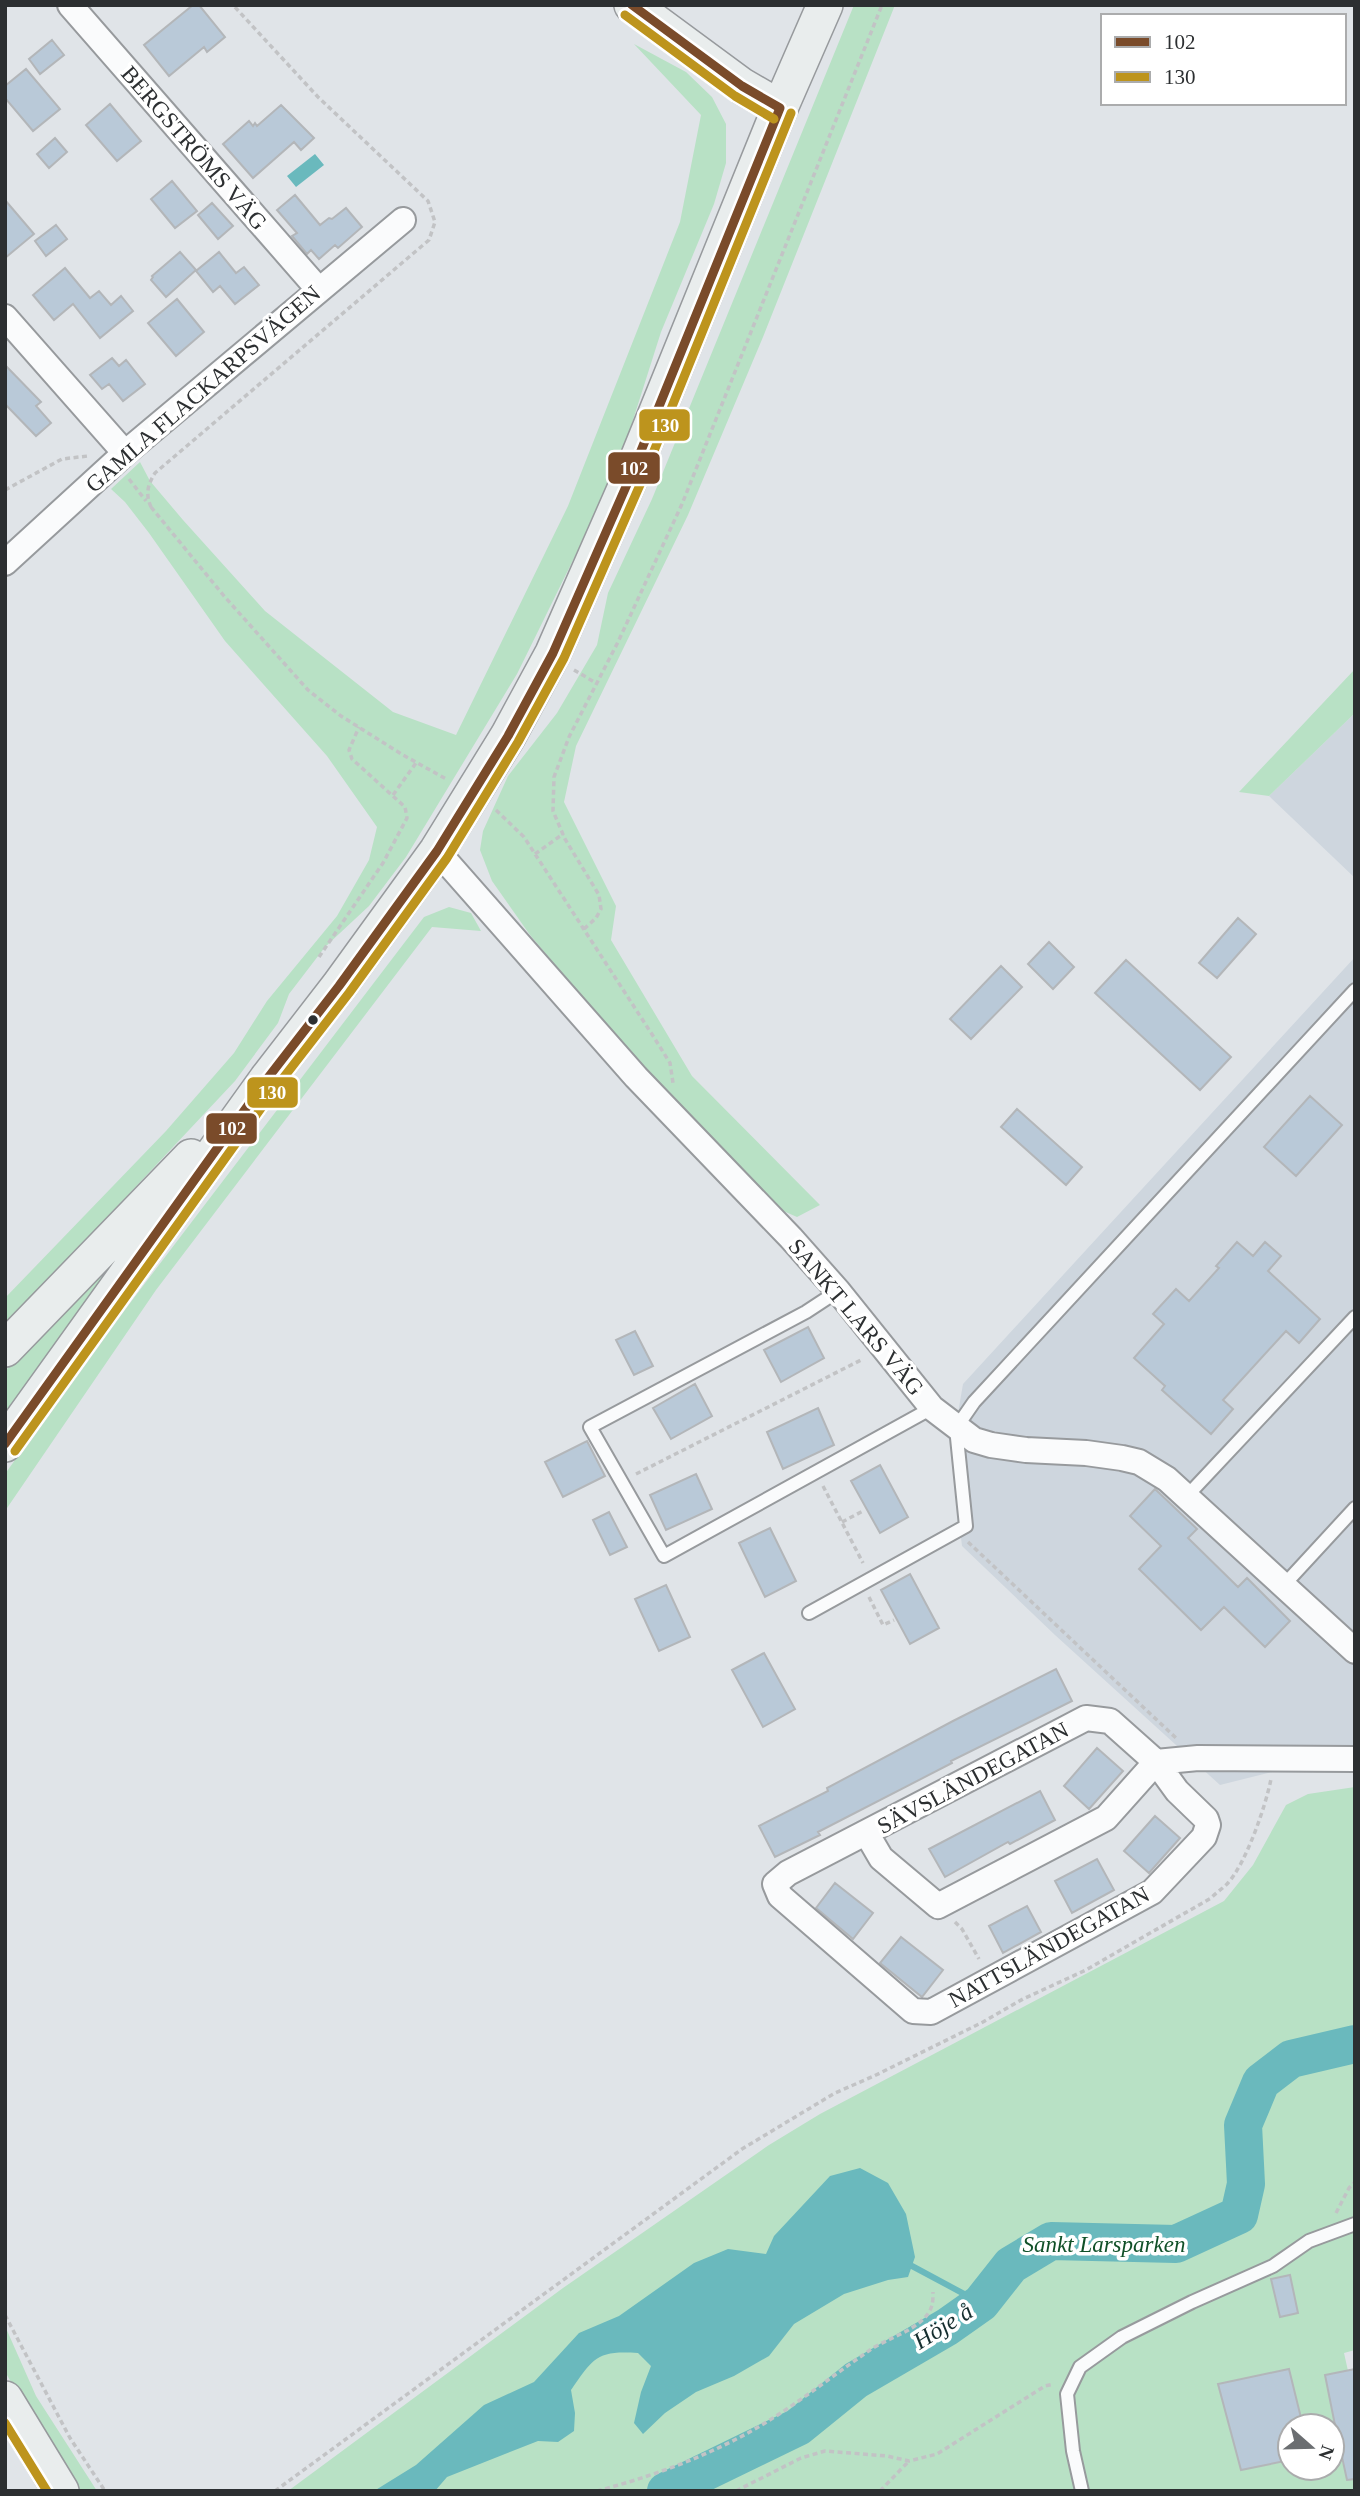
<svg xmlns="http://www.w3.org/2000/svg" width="1360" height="2496" font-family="'Times New Roman',serif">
<rect width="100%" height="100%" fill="#e0e4e8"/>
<path fill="#ced6de" d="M1355,713v165l-86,-82z
M1355,957v794l-135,34 -165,-150 -93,-89 -11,-92 12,-70z"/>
<path fill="#b8e1c5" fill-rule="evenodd" d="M854,5h41l-132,332 -75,178 -112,231 -12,56 52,104 -5,34 81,136 128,129 -23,12 -16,-7 -144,-148 -107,-127 -38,-54 -12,-31 3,-19 25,-55 49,-63 40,-68 11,-52 44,-94z
M634,44l52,28 26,25 14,27v39l-12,41 -53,128 -35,110 -49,110 -60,122 -111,183 -37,49 -44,41 -36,47 -11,29 -43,58 -230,245v-28l161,-167 68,-78 33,-52 70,-85 32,-56 8,-33 -50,-71 -102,-115 -76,-108 -24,-31 -14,-13 29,-27 10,19 33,39 82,91 128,101 63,23 112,-229 112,-284 21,-107z
M1355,669v44l-86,83 -30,-4z
M449,907l22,6 10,18 -49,-4 -276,363 -151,221v-37l77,-108 342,-449z
M119,1249l7,9 -121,164v-51z
M1355,1787v563l-11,3 4,18 -23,5 18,88 12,-2v29h-1067l275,-203 206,-143 51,-31 404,-213 29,-36 33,-60 22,-11zM1290,2426h42v42h-42z
M5,2326l31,70 61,95h-21l-17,-25 -52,-91 -2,-5z"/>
<path fill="#6ab9bd" d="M315,154l9,11 -28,22 -9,-11z
M860,2168l28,15 18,31 9,43 -7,20 -20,3 -44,14 -50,30 -25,32 -35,20 -38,16 -31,21 -22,21 -9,-11 7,-31 10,-26 -13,-13c-41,-3 -45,5 -67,37l4,23 -1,18 -16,11 -20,-1 -91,36 -12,14h-61l42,-26 68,-60 50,-23 45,-49 40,-17 75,-53 34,-14 38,5 8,-18 56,-60z"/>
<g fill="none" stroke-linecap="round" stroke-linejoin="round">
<path stroke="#6ab9bd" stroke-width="6" d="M912,2266l69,37"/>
<path stroke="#6ab9bd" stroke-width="38" d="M666,2491l132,-64 58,-47 91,-53 34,-24 30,-38 40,-24 125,3 63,-29 7,-31 -3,-59 18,-43 30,-23 64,-15"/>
</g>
<path fill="#b9c9d8" stroke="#b3b6b9" stroke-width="2" d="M193,5h6l26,32 -18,15 -3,-5 -35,29 -25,-31z
M52,40l12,15 -24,19 -11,-15z
M26,69l34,40 -27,22 -28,-33v-12z
M110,104l31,37 -24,20 -31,-36z
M281,105l33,33 -13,12 -7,-8 -41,36 -30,-34 26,-23 4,5 2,-3 2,3z
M55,138l12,14 -18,16 -12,-14z
M172,181l25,30 -22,17 -24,-29z
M295,195l25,30 9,-7 3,1 14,-11 16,19 -24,21 -3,-3 -16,14 -8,-9 -4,4 -15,-18 5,-3 -20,-23z
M5,200l29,34 -29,24z
M212,203l21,23 -15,13 -20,-24z
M56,225l11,14 -21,17 -11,-15z
M180,252l16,18 -30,27 -15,-17 2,-3 -1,-1z
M219,252l17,21 8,-6 15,18 -24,19 -15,-18 -7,6 -17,-21z
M65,268l25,30 9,-7 12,14 10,-9 12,15 -33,27 -27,-34 -19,16 -21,-25z
M177,299l27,33 -28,24 -28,-33z
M112,358l7,8 7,-6 19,24 -22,17 -14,-17 -7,5 -12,-14z
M5,365l36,37 -5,4 15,17 -15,13 -31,-32z
M1238,918l18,16 -39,44 -18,-15z
M1049,942l25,25 -21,22 -25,-25z
M1126,960l105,97 -31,33 -105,-97z
M1001,966l21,21 -51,52 -21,-20z
M1310,1096l32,29 -46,51 -32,-29z
M1017,1109l65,58 -16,18 -65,-58z
M1237,1242l16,14 12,-14 16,14 -13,15 52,48 -21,24 -13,-12 -63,69 10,9 -22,25 -49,-44 3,-4 -31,-28 30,-34 -11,-10 23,-25 13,12 30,-33 -3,-2z
M808,1327l16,31 -43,24 -17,-32z
M635,1331l18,35 -19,9 -18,-35z
M695,1384l17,32 -41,23 -18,-31z
M818,1408l16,37 -51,24 -16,-37z
M587,1441l18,35 -42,21 -18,-35z
M880,1465l28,52 -28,16 -29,-52z
M696,1474l16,35 -46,21 -16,-35z
M1155,1489l42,40 -9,9 50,49 9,-9 43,43 -25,26 -41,-40 -23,23 -62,-61 22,-23 -31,-30z
M609,1512l18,35 -17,8 -17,-35z
M770,1528l26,53 -31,16 -26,-54z
M910,1574l29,54 -29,16 -29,-54z
M666,1585l24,52 -31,14 -24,-52z
M764,1653l31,56 -32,18 -31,-57z
M1056,1669l16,32 -121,60 1,2 -134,69 2,3 -45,22 -16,-31 69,-35 -1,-3 126,-67z
M1097,1748l26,23 -34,38 -25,-23z
M1040,1791l15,29 -45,24 -2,-2 -63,35 -16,-28z
M1155,1816l25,22 -31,35 -25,-22z
M1097,1859l17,31 -42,23 -17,-32z
M835,1883l38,30 -20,26 -37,-31z
M1027,1906l14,26 -38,21 -14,-27z
M901,1937l42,33 -21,27 -42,-34z
M1290,2275l8,38 -18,4 -9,-38z
M1289,2369l14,57h-13v34l-49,10 -23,-86z
M1355,2369v110l-8,1 -8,-37 -7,1v-18l3,-1 -10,-50z"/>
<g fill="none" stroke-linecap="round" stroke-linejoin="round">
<g stroke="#979a9d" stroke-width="16">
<path id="lane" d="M838,1291l-32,21 -216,115 74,129 268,-148
M1187,1496l168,-179
M1284,1585l71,-77
M809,1613l157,-87 -10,-98 18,-26 381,-412
M1082,2491l-9,-40 -6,-57 13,-27 42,-30 70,-35 81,-36 36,-25 46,-17"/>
</g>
<g stroke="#979a9d" stroke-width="28">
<path id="street" d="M70,5l249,285
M5,317l120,136
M5,563l120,-110 278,-233
M437,851l199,226 155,161 47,53 94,117 42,32 17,5 35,5 60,3 36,5 17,4 28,17 188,172
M867,1834l14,24 57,48 168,-88 50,-56 21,29 29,28 2,6 -4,12 -52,55 -221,120 -18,-1 -133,-115 -5,-12 13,-11 298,-155 24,3 46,41 42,-4 157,1"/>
</g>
<g stroke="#979a9d" stroke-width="38">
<path id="secondary" d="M632,5l110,81 38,22
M5,1349l186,-192
M5,1444l262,-365 72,-93 98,-135 71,-115 45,-83 79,-180 148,-365 45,-103
M5,2399l56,92"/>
</g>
<path stroke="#c2c3c5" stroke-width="3.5" stroke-dasharray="5 3.5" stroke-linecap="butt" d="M129,479l17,22
M5,490l57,-31 26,-3
M151,507c-6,-13 -3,-23 4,-34l274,-233 6,-18 -7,-21 -110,-104 -85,-92
M151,507l73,89 84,94 33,26 62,39 45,25
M574,670l22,13
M393,795l23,-32
M496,810l28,27 131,202 15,24 3,20
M535,854l28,-20
M584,929l12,-11 5,-9 -2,-14 -34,-56 -12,-28 1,-34 15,-40 49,-95 64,-138 200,-499
M319,957l64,-94 24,-45 -2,-11 -53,-48 -3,-9 10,-23
M636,1474l227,-115
M823,1486l40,77
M842,1522l21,-11
M968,1542l208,196
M869,1597l14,28 11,-5
M955,1922l7,7 17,30
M1336,2213l13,-25 6,-6
M5,2315l65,123 35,53
M275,2491l467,-342 93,-56 39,-17 109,-54 40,-23 63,-29 125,-72c5,-5 11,-9 16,-14 19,-20 39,-79 44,-105
M597,2491c57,-15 117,-37 168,-68 36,-22 70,-49 105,-73 17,-12 53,-21 61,-42 2,-4 2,-11 2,-16
M736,2491l65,-33 24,-7 62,5 22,5 28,-7 108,-68 9,-2
M880,2491l29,-30"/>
<use href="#lane" stroke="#fafbfc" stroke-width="12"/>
<use href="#street" stroke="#fafbfc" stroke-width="24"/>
<use href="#secondary" stroke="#e9eded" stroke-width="35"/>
<g stroke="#fff" stroke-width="14">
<path id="bus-1" d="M632,5l110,81 38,22
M5,1444l262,-365 72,-93 98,-135 71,-115 45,-83 79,-180 148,-365"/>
</g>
<g stroke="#fff" stroke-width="14">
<path id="bus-2" d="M625,15l110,81 39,23
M15,1451l262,-365 72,-93 98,-135 71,-116 46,-84 79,-180 148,-365
M5,2423l42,68"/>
</g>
<use href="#bus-1" stroke="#7a4b2a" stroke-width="9"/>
<use href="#bus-2" stroke="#bd941d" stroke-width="9"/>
</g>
<circle fill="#2c2f31" stroke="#fff" stroke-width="2.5" cx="313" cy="1020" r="6"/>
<g text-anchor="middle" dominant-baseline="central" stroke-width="7" stroke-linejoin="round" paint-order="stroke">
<g font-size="23" fill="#2c2f31" stroke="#fff">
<text transform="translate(194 148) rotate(49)">BERGSTRÖMS VÄG</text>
<text transform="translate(203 389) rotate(-41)">GAMLA FLACKARPSVÄGEN</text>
<text transform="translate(856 1317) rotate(50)">SANKT LARS VÄG</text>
<text transform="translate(973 1778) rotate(-28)">SÄVSLÄNDEGATAN</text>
<text transform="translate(1049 1947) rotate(-29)">NATTSLÄNDEGATAN</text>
</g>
<g font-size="23" font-style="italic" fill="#105028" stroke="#fff">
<text x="1104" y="2244">Sankt Larsparken</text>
</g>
<g font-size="24" font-style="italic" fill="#162e2f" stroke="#fff">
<text transform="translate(943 2326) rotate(-32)">Höje å</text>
</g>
</g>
<g stroke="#fff" stroke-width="2.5">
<rect x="638" y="408" width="53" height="34" rx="7" fill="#bd941d"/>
<rect x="607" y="451" width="54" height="34" rx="7" fill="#7a4b2a"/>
<rect x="246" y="1076" width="53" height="33" rx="7" fill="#bd941d"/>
<rect x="205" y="1112" width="53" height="33" rx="7" fill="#7a4b2a"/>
</g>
<g font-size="19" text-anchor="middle" font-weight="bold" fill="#fff">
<text x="665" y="432">130</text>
<text x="634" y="475">102</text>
<text x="272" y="1099">130</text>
<text x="232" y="1135">102</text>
</g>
<rect width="1360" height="2496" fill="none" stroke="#2c2f31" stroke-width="14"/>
<rect x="1101" y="14" width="245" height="91" fill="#ffffff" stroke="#abacad" stroke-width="2"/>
<rect x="1115" y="37" width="35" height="10" fill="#7a4b2a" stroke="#abacad" stroke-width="2"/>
<text x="1164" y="49" font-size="21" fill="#2c2f31">102</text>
<rect x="1115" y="72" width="35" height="10" fill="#bd941d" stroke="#abacad" stroke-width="2"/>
<text x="1164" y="84" font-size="21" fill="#2c2f31">130</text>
<g transform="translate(1311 2447) rotate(110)"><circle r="33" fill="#ffffff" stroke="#abacad" stroke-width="2"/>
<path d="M0-5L12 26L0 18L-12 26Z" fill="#6b6e71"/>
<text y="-10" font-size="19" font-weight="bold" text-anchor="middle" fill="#2c2f31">N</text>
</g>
</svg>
